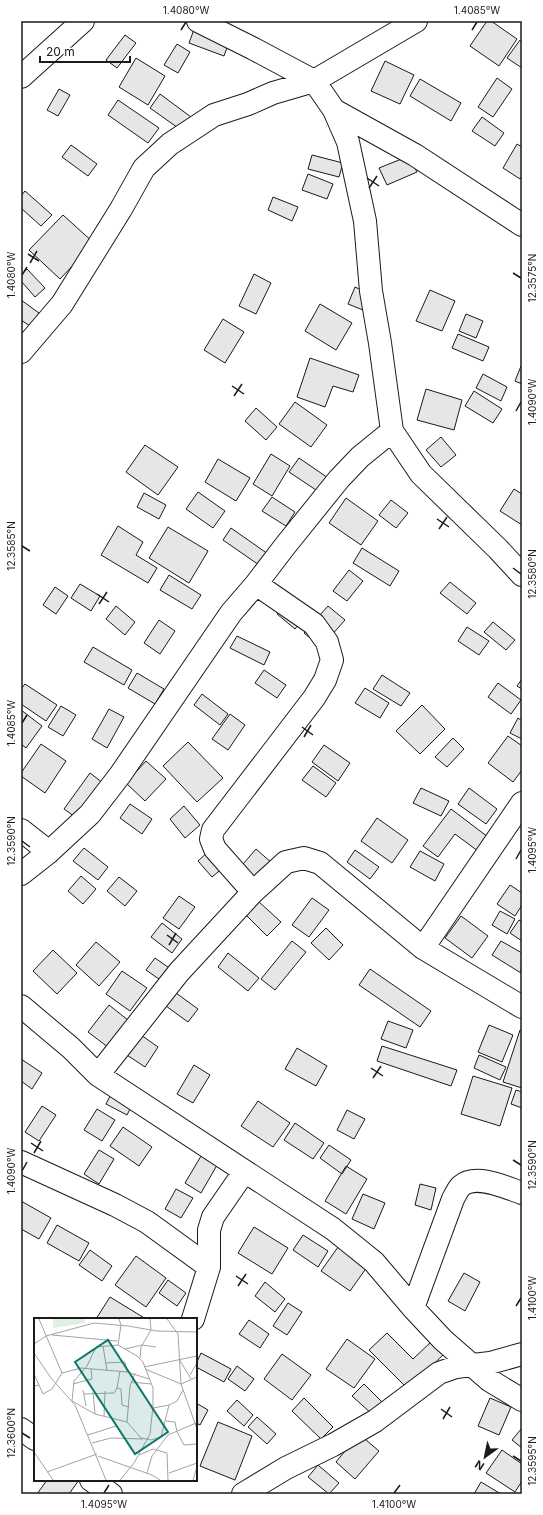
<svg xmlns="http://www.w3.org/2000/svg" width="543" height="1515" font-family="Inter,sans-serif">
<rect width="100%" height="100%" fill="#fff"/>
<path fill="#e6e6e6" stroke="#1a1a1a" d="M487,21h4l26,18 -18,27 -29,-20z
M196,24l35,13 -7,19 -35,-13z
M125,35l11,8 -19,25 -11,-8z
M520,40l2,1v27l-15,-10z
M177,44l13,8 -12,21 -14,-8z
M136,58l29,18 -17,29 -29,-18z
M385,61l29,14 -14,29 -29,-13z
M497,78l15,11 -19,28 -15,-10z
M420,79l41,24 -10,18 -41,-25z
M59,89l11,6 -12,21 -11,-6z
M160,94l31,23 -10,13 -31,-22z
M118,100l41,28 -11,15 -40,-28z
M482,117l22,16 -9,13 -23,-15z
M517,144l5,3v29l-2,3 -17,-11z
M71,145l26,19 -9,12 -26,-19z
M312,155l31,8 -4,14 -31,-8z
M409,156l8,16 -30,13 -8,-17z
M308,174l25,10 -6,15 -25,-9z
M25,191l27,24 -11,11 -20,-18v-12z
M273,197l25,10 -6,14 -24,-11z
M63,215l31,28 -34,36 -31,-29z
M27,269l18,19 -10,9 -14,-16v-6z
M254,274l17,9 -15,31 -17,-8z
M355,287l15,7 -7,16 -15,-6z
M430,290l25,11 -13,30 -26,-10z
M21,300l18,13 -9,13 -9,-6z
M320,304l32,19 -16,27 -31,-19z
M466,314l17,7 -7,17 -17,-7z
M223,319l21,13 -19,31 -21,-13z
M458,334l31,13 -6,14 -31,-13z
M310,358l49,17 -6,17 -20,-6 -8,21 -28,-10z
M521,366h1v18l-7,-3z
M483,374l24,13 -6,14 -25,-13z
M426,389l36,11 -8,30 -37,-10z
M474,391l28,18 -9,14 -28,-17z
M295,402l32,23 -16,22 -32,-23z
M256,408l21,19 -11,13 -21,-19z
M441,437l15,18 -15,12 -15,-17z
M145,445l33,22 -20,28 -32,-23z
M271,454l19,12 -18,30 -19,-12z
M299,458l32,22 -9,14 -33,-22z
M218,459l32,19 -14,23 -31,-19z
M514,489l8,5v31l-22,-14z
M198,492l27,19 -12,17 -27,-19z
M144,493l22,12 -7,14 -22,-12z
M272,497l23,15 -9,14 -24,-15z
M346,498l32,23 -17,24 -32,-22z
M391,500l17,13 -12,15 -17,-13z
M118,526l25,16 -7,13 21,13 -9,15 -47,-28z
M168,527l40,24 -19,32 -40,-25z
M231,528l37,26 -9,11 -36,-25z
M362,548l37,23 -9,15 -37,-23z
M349,570l14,11 -16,20 -14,-10z
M169,575l32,20 -9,14 -32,-19z
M450,582l26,21 -9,11 -27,-21z
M80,584l20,12 -9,15 -20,-13z
M55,587l13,9 -12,18 -13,-9z
M285,604l18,15 -8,10 -18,-15z
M116,606l19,16 -10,13 -19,-16z
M328,606l17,14 -24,27 -17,-14z
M159,620l16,11 -15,23 -16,-11z
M493,622l22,18 -9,10 -22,-18z
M467,627l22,14 -10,14 -21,-14z
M237,636l33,16 -6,13 -34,-17z
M93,647l39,23 -8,15 -40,-23z
M264,670l22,15 -9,13 -22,-15z
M137,673l27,16 -9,15 -27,-16z
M382,675l28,18 -9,13 -28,-17z
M522,679v10l-5,-3z
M498,683l23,17 -10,14 -23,-17z
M25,684l32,21 -11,16 -25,-17v-15z
M365,688l24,15 -9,15 -25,-15z
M202,694l26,20 -8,11 -26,-20z
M422,705l23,24 -25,25 -24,-23z
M61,706l15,9 -13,21 -15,-9z
M109,709l15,8 -17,31 -15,-9z
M21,710l21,16 -16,22 -5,-4z
M230,714l15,11 -17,25 -16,-11z
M518,718l4,3v18l-12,-6z
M508,736l14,10v24l-9,12 -25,-19z
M453,738l11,11 -17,18 -12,-10z
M188,742l35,36 -26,24 -34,-36z
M41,744l25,17 -21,32 -24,-17v-3z
M324,745l26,18 -12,18 -26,-19z
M146,761l20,18 -21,22 -19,-18z
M313,766l23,17 -10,14 -24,-17z
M90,773l13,10 -25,36 -14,-10z
M421,788l28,13 -8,15 -28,-13z
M469,788l28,21 -11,15 -28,-20z
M130,804l22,15 -10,15 -22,-16z
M184,806l16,19 -15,13 -15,-19z
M451,809l41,31 -10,14 -27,-20 -17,23 -15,-11z
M377,818l31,22 -16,23 -31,-22z
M84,848l24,19 -10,13 -25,-19z
M256,849l17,15 -20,21 -16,-14z
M210,850l14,17 -12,10 -14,-16z
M355,850l24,17 -9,12 -23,-17z
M420,851l24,13 -9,17 -25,-14z
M81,876l15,13 -13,15 -15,-13z
M119,877l18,14 -12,15 -18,-15z
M510,885l12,8v12l-7,11 -18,-12z
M179,896l16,11 -16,22 -16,-11z
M312,898l17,12 -20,27 -17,-12z
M258,901l23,21 -14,14 -22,-22z
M500,911l15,8 -8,15 -15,-9z
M461,916l27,20 -16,22 -27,-20z
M519,920l3,2v19l-12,-8z
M162,923l20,16 -10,14 -21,-16z
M326,928l17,17 -14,15 -18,-17z
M292,941l14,11 -31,38 -14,-11z
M501,941l21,12 -1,20 -29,-18z
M96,942l24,20 -21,24 -23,-21z
M53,950l24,23 -20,21 -24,-23z
M228,953l31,25 -11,13 -30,-24z
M155,958l20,14 -9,12 -20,-14z
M370,969l61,42 -11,16 -61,-42z
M122,971l25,17 -17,23 -24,-17z
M176,993l22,16 -10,13 -22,-16z
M109,1005l29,23 -21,26 -29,-22z
M388,1021l25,9 -7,18 -25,-9z
M489,1025l24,10 -11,27 -24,-10z
M520,1030h2v58l-19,-6z
M141,1035l17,12 -13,20 -18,-12z
M382,1046l75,24 -6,16 -74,-25z
M297,1048l30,18 -11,20 -31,-17z
M479,1055l27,12 -6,13 -26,-12z
M21,1059l21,14 -10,16 -11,-8z
M194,1065l16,10 -17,28 -16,-9z
M473,1076l39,12 -12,38 -39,-12z
M516,1090l6,2v16l-11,-4z
M111,1094l21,11 -5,10 -21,-11z
M258,1101l32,22 -17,24 -32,-21z
M42,1106l14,9 -17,26 -14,-9z
M97,1109l18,11 -13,21 -18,-11z
M347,1110l18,9 -11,20 -17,-9z
M295,1123l29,20 -11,16 -29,-19z
M123,1127l29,20 -13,19 -29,-20z
M329,1145l22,15 -9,14 -22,-16z
M99,1150l15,9 -15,25 -15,-10z
M204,1151l16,9 -19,33 -16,-10z
M346,1166l21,13 -21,35 -21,-13z
M420,1184l16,4 -5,22 -16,-5z
M176,1189l17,9 -12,20 -16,-9z
M363,1194l22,9 -11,26 -22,-10z
M21,1201l30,17 -12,21 -18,-10z
M57,1225l32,18 -10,18 -32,-18z
M254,1227l34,21 -16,26 -34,-21z
M303,1235l25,16 -10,16 -25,-17z
M343,1240l29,20 -22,31 -29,-20z
M90,1250l22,16 -10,15 -23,-16z
M136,1256l30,22 -20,29 -31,-22z
M464,1273l16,9 -15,29 -17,-10z
M168,1280l18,13 -9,13 -18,-13z
M265,1282l20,17 -10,13 -20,-16z
M110,1297l36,22h-50z
M288,1303l14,9 -15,23 -14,-9z
M249,1320l20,14 -9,14 -21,-14z
M387,1333l26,26 19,-18 13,12 -37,36 -39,-39z
M347,1339l28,20 -21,29 -28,-19z
M201,1353l30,16 -7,13 -28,-15v-3z
M282,1354l29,21 -19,25 -28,-21z
M237,1366l17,13 -9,12 -17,-12z
M364,1384l19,19 -11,11 -20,-18z
M304,1398l29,29 -12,12 -29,-28z
M490,1398l21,9 -12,28 -21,-9z
M237,1400l16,15 -9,11 -17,-15z
M196,1403l12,7 -8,15 -4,-2z
M257,1417l19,17 -9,10 -19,-17z
M218,1422l34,14 -17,44 -35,-14z
M522,1428v20l-10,-8z
M359,1434l20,17 -24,28 -19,-17z
M502,1450l20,14v17l-7,11 -29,-19z
M318,1465l21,18 -10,11 -21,-17z
M47,1480h32l-10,14h-32z
M481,1482l20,12h-27z"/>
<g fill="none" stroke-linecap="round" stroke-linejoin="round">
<g stroke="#1a1a1a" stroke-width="24">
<path id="minor" d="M198,21l56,28 60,32 20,29 14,32 17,79 6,70 9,52 12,88 29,43 77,75 24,26
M21,77l62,-56
M334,110l81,45 107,70
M21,352l41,-48 59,-95 23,-41 26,-24 44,-29 34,-11 25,-11 41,-12 102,-60
M256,584l58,40 13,18 5,18 -7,20 -11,18 -101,132 -2,9 4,10 38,43 33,-30 18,-4 16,5 103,85 99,59
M21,830l28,22
M21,874l28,-22 41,-38 30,-39 111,-162 25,-29 29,-38 54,-67 21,-22 32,-26
M423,948l99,-145
M21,1006l50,42 27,27 235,154 41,33 39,46 30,32 46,40 33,20
M98,1075l81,-103 74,-80
M21,1162l94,43 32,17 62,45
M413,1308l40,-109c2,-4 5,-10 8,-13 15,-13 46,2 61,7
M193,1319l16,-52v-37l4,-13 31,-45
M21,1429l14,10
M91,1480l20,14
M243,1494l43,-26 47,-23 42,-24 64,-48 17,-6 34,-4 32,-9"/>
</g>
<use href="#minor" stroke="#fff" stroke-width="22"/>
</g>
<path fill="none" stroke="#1a1a1a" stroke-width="1.5" d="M181,30l5,-8M472,30l5,-8M367,178l12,8M369,188l8,-12M28,254l11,7M30,263l7,-12M513,273l8,5M22,275l5,-8M232,386l12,8M234,396l8,-12M516,411l5,-9M437,519l12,8M439,529l8,-12M22,546l8,5M513,568l8,6M97,594l12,8M99,604l8,-12M22,723l5,-8M302,727l11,8M304,737l7,-12M22,841l8,6M516,859l5,-9M167,935l11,8M169,945l7,-12M371,1068l12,8M373,1078l8,-12M31,1143l12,8M34,1153l7,-12M513,1160l8,5M22,1171l5,-9M236,1276l12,8M238,1286l8,-12M516,1306l5,-8M441,1409l11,8M443,1419l7,-12M22,1433l8,5M513,1456l8,5M104,1493l5,-8M394,1493l6,-8"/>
<g transform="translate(34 1318)">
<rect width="163" height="163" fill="#fff"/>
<path d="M19,1h32v4l-32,5z" fill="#e0efe3"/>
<path fill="none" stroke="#a3a3a3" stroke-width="1" d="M5,1l23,54M85,1l2,6 -3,20 19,11 6,6 10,26v18l-3,28 -16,29 -14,17M133,1l11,15 3,50 16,45M18,17l65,6M0,26l12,-8 48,-13 34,3 29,5 40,1M84,27l-22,2 -9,19 -13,15 -2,20 23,13 32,8 14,16 10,2 10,-3 8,-32 8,-4 6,-11M69,28l4,25M91,31l17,-4 14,2M0,35l17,25 24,27 31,75M106,40l1,-11 10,-17 -1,-11M145,41l12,20M71,45l20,-1 2,10M110,49l53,-11M111,51l36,15 16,-7M0,56l5,11M156,57l7,-12M97,64l20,2M39,66l19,-5 -1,-10M0,68l5,-1 4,9 9,-5 10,-16 19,-5 46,4 22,7M83,70l3,-17M49,72l3,16M59,74l2,22M50,76l30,-1 3,-5 4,1 1,16 7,2M119,90l16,-3M70,98l1,-25M132,103l9,1 2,10 7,13 13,-1M93,104l3,-36 5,-13M54,117l28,-9M58,125l19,-5 32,1M0,134l19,28M105,137l14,-6 14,4 1,27M64,138l54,19 8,5M13,154l50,-18M113,155l5,-17 16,-21 28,-12M135,155l28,-10M159,162l4,-13"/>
<path fill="#0f766e" fill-opacity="0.15" stroke="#0f766e" stroke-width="2" d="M74,22l60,92 -33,22 -60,-92z"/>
<rect width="163" height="163" fill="none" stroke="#1a1a1a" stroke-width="2"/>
</g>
<rect width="543" height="1515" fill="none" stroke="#ffffff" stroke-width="44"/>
<g transform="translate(485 1457) rotate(213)" stroke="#ffffff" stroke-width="3" paint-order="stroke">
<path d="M0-3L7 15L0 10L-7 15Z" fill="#1a1a1a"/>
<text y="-6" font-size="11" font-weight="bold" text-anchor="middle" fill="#1a1a1a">N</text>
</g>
<path d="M40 56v6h90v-6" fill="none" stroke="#1a1a1a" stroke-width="2"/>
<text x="46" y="56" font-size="12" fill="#1a1a1a" stroke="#ffffff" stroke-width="3" paint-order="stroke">20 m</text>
<rect x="22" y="22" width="499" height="1471" fill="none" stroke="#1a1a1a" stroke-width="1.5"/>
<g font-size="10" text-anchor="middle" fill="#1a1a1a">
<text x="186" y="14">1.4080°W</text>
<text x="477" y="14">1.4085°W</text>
<text transform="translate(11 275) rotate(-90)" y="4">1.4080°W</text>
<text transform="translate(532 278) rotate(-90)" y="4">12.3575°N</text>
<text transform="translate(532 402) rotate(-90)" y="4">1.4090°W</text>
<text transform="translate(11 546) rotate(-90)" y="4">12.3585°N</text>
<text transform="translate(532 574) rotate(-90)" y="4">12.3580°N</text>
<text transform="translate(11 723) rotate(-90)" y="4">1.4085°W</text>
<text transform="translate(11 841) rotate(-90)" y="4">12.3590°N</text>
<text transform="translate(532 850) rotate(-90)" y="4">1.4095°W</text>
<text transform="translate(532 1165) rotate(-90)" y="4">12.3590°N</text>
<text transform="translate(11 1171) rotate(-90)" y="4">1.4090°W</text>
<text transform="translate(532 1298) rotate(-90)" y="4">1.4100°W</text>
<text transform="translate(11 1433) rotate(-90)" y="4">12.3600°N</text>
<text transform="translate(532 1461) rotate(-90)" y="4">12.3595°N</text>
<text x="104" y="1508">1.4095°W</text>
<text x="394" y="1508">1.4100°W</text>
</g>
</svg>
